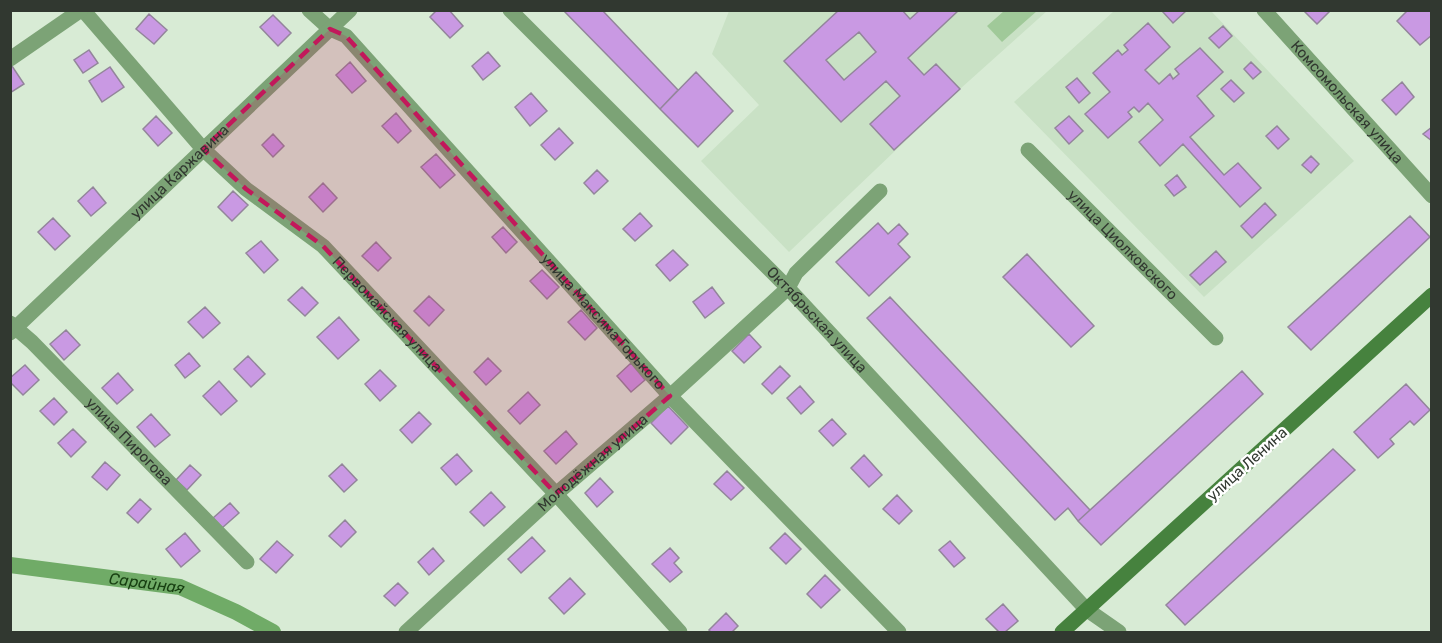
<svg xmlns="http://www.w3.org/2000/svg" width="1442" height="643" font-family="Rubik,sans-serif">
<rect width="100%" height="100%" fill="#d8ebd5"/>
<path fill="#c9e1c5" d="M729,11h318l-87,78 -171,163 -88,-91 58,-56 -47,-51z
M1114,11h97l143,150 -150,136 -190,-195z"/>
<path fill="#a0c999" d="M1004,11v-1l33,1 -35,31 -15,-16z"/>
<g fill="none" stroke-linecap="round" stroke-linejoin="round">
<path stroke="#70ab67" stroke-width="16" id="s1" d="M10,565l170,22 56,25 37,20"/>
</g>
<path fill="#c999e3" stroke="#93859b" stroke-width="1.5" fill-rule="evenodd" d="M437,10h12l14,16 -13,12 -20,-21z
M563,10h39l76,80 -18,19z
M839,10h63l8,9 10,-9h39l-51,48 16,17 12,-11 24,25 -66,61 -24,-26 30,-28 -14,-15 -45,41 -57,-61zM859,32l17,20 -32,28 -18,-20z
M1165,10h21v1l-13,12 -10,-11z
M1303,10h28l-14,14z
M1408,10h24v25l-12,10 -23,-24z
M149,14l18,16 -13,14 -18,-15z
M273,15l18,18 -13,13 -18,-19z
M1148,23l22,24 -25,23 14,14 11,-10 3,5 6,-5 -4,-5 25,-21 23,24 -26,24 17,20 -24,21 34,38 14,-12 23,25 -21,19 -57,-63 -23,22 -21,-24 24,-22 -15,-17 -9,9 -5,-5 -6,5 4,5 -24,21 -23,-24 25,-22 -17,-19 25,-23 4,5 6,-5 -4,-5z
M1223,26l9,10 -13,12 -10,-10z
M89,50l9,13 -15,10 -9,-13z
M488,52l12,14 -17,14 -11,-14z
M350,62l16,19 -14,12 -16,-18z
M1251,62l10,10 -8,7 -9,-10z
M10,63l14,21 -14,9z
M110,67l14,20 -22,15 -13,-21z
M696,72l37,39 -35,36 -38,-38z
M1077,78l13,15 -11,10 -13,-16z
M1231,80l13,13 -10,9 -13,-13z
M1402,82l12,15 -18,18 -14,-15z
M531,93l16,18 -17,15 -15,-19z
M396,113l15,18 -13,12 -16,-17z
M156,116l16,17 -14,13 -15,-17z
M1069,116l14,15 -14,13 -14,-16z
M1277,126l12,13 -11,10 -12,-13z
M1432,127v14l-9,-7z
M559,128l14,15 -18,17 -14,-15z
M273,134l11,12 -11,11 -11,-12z
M436,154l19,21 -15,13 -19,-21z
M1311,156l8,8 -8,9 -9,-8z
M597,170l11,11 -14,13 -10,-11z
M1177,175l9,12 -12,9 -9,-11z
M323,183l14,15 -14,14 -14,-15z
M93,187l13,16 -15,13 -13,-15z
M233,191l15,14 -16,16 -14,-14z
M1265,203l11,12 -24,23 -11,-12z
M640,213l12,13 -17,15 -12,-12z
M1410,216l20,21 -119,113 -23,-23z
M53,218l17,18 -15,14 -17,-18z
M878,223l10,11 11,-10 9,10 -10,10 12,13 -41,39 -33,-34z
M503,227l14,15 -11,11 -14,-16z
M261,241l17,19 -14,13 -18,-20z
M376,242l15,16 -13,13 -16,-15z
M673,250l15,15 -18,16 -14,-16z
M1216,251l10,11 -26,23 -10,-10z
M1027,254l67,72 -23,21 -68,-70z
M542,270l17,17 -12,12 -17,-18z
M302,287l16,16 -13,13 -17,-16z
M712,287l12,16 -19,15 -12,-16z
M429,296l15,14 -15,16 -15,-15z
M890,297l200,213 -12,11 -10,-13 -13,12 -188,-202z
M205,307l15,16 -17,15 -15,-16z
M581,310l16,18 -12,12 -17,-18z
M339,317l20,23 -21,19 -21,-22z
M66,330l14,15 -16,15 -14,-16z
M749,334l12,13 -17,16 -12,-12z
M189,353l11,13 -15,12 -10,-13z
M248,356l17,18 -14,13 -17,-18z
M488,358l13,13 -15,14 -12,-13z
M631,363l14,17 -14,12 -14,-16z
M25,365l14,15 -16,15 -13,-13v-4z
M780,366l10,10 -18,18 -10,-10z
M380,370l16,16 -16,15 -15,-17z
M1242,371l21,23 -162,151 -23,-24z
M118,373l15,17 -16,14 -15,-16z
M219,381l18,20 -16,14 -18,-19z
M1406,384l24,26 -16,15 -4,-4 -20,18 4,5 -16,14 -24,-26z
M800,386l14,16 -13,12 -14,-16z
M528,392l12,13 -20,19 -12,-13z
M54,398l13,14 -13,13 -14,-14z
M668,406l20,21 -17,17 -20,-21z
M419,412l12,12 -19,19 -12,-13z
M151,414l19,21 -15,12 -18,-20z
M832,419l14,15 -13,12 -14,-15z
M73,429l13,13 -15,15 -13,-14z
M566,431l11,13 -21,20 -12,-13z
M1333,449l22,21 -170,155 -19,-20z
M457,454l15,17 -16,14 -15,-17z
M864,455l18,20 -13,12 -18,-19z
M105,462l15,13 -13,15 -15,-13z
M342,464l15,16 -13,12 -15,-16z
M190,465l11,10 -14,15 -11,-10z
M727,471l17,17 -13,12 -17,-16z
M600,478l13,14 -16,15 -12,-14z
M491,492l14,15 -21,19 -14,-14z
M897,495l15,16 -13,13 -16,-15z
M140,499l11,10 -13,14 -11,-10z
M230,503l9,10 -17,15 -9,-10z
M345,520l11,12 -15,15 -12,-11z
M185,533l15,18 -19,16 -15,-18z
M785,533l16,16 -15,15 -16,-16z
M532,537l13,14 -24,22 -13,-14z
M277,541l16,14 -17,18 -16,-14z
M950,541l15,17 -11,9 -15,-17z
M433,548l11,13 -15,14 -11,-13z
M670,548l9,10 -5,5 8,9 -12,10 -18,-18z
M825,575l15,15 -19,18 -14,-14z
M570,578l15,16 -21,20 -15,-16z
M398,583l10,10 -13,13 -11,-10z
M1003,604l15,17 -13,11h-6l-13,-13z
M726,613l12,13 -6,6h-21l-2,-2z"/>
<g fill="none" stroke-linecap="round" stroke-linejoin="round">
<g stroke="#7ca376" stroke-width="15">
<path id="s2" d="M83,10l120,139 43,40 77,57 233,248 124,138"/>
<path id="s3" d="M309,10l21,19 16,7 324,360 229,236"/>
<path id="s4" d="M1264,10l168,186"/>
<path d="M10,59l71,-49"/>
<path id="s5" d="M1028,150l188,188"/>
<path id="s6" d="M10,323l22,19 215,220"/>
<path d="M1086,609l33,23"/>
<path id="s7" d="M406,632l150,-138 114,-98 118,-108 8,-15 84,-82"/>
</g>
<g stroke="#7ca376" stroke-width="15">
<path id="s8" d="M510,10l278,278 298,321"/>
<path id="s9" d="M10,333l340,-323"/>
</g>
<path stroke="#46823e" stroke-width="15" d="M1062,632l370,-337"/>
</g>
<path fill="#c2185b" fill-opacity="0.2" stroke="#c2185b" stroke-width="4.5" stroke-dasharray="12 8" stroke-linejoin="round" d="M330,29l16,7 324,360 -114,98 -233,-248 -77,-57 -43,-40z"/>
<g text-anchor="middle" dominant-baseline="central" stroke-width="5" stroke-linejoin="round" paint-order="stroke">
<g font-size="15" fill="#313830" stroke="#fff">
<text stroke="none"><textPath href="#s4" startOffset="124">Комсомольская улица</textPath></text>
<text stroke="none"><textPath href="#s9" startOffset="234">улица Каржавина</textPath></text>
<text stroke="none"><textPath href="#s5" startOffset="134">улица Циолковского</textPath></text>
<text stroke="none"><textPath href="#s2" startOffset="432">Первомайская улица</textPath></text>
<text stroke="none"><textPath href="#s8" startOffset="436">Октябрьская улица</textPath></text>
<text stroke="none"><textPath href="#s3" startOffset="430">улица Максима Горького</textPath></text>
<text stroke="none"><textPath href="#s6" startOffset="168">улица Пирогова</textPath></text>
<text stroke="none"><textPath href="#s7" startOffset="252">Молодёжная улица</textPath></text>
<text transform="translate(1247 464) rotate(-42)">улица Ленина</text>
</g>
<g font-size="16" font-style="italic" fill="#163e10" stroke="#fff">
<text stroke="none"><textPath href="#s1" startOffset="138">Сарайная</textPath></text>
</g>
</g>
<rect width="1442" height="643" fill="none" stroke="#313830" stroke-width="24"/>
</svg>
